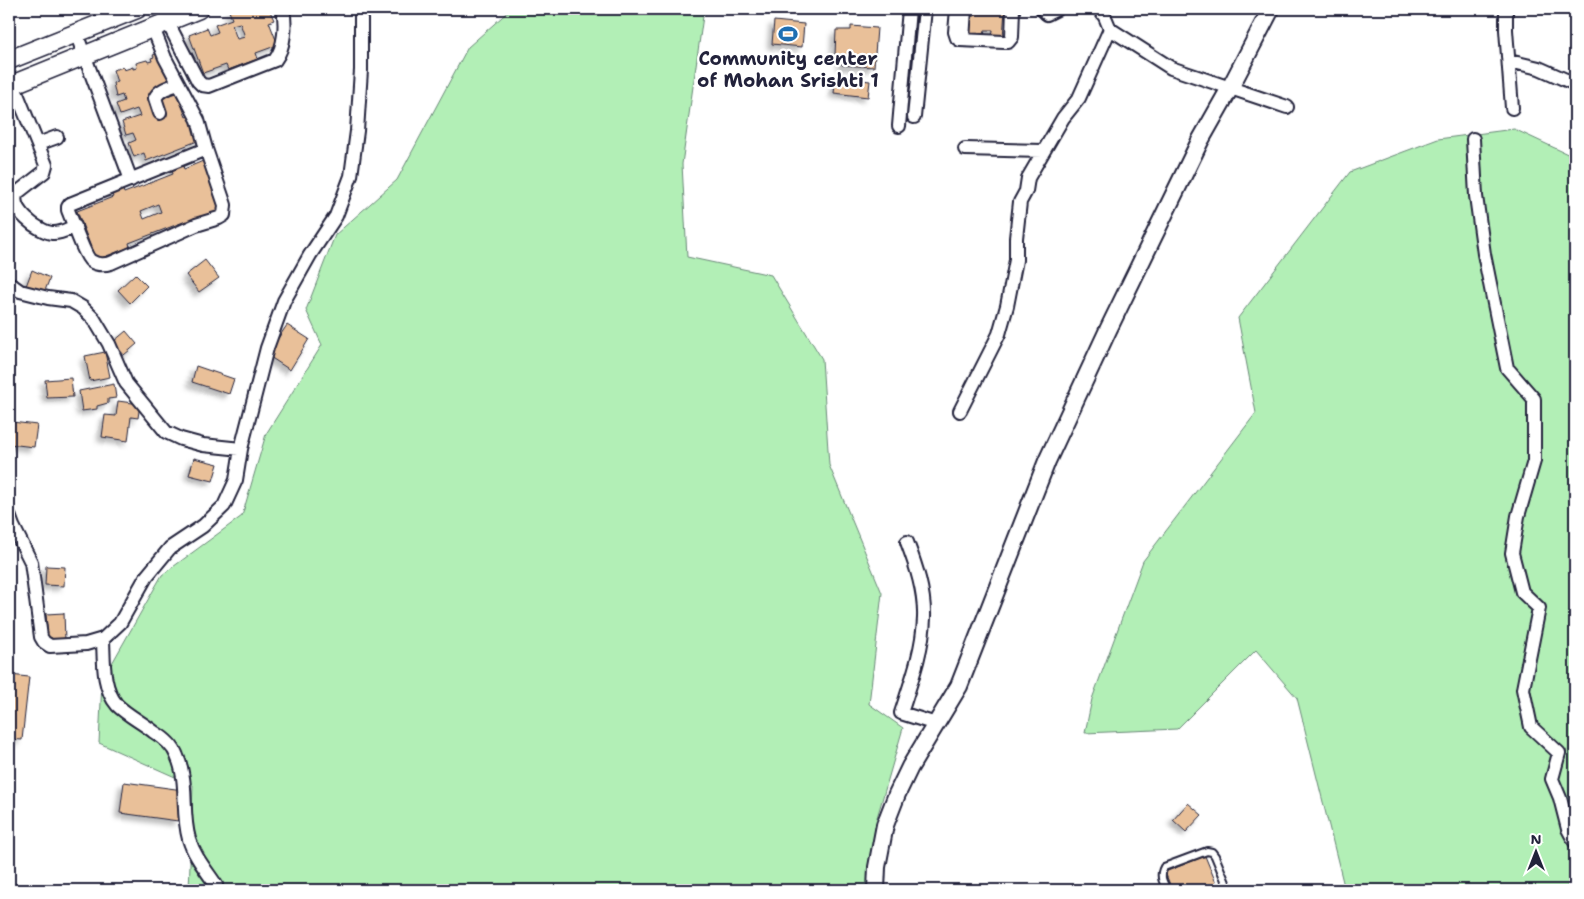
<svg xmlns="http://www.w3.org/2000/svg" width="1584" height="899" font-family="'Shantell Sans',sans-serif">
<defs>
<filter id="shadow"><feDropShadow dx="-4.5" dy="4.5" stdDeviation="2.5" flood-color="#0004"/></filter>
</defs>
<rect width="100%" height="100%" fill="#fff"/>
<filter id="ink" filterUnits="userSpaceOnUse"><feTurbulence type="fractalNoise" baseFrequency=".02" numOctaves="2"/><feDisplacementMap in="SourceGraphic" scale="10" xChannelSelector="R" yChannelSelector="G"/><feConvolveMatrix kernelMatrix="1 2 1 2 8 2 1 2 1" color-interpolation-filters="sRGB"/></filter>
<g filter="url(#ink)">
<path fill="#b2efb6" stroke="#6a8878" d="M511,9h193l-22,155 5,93 84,18 51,84 7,106 53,128 -13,111 34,24 -27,93 -8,69h-679l4,-105 -94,-42 3,-62 60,-106 80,-59 24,-82 56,-89 -16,-35 29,-75 62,-55 71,-133z
M1514,129l60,28 1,3v730h-230l-48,-192 -41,-48 -79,79 -92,4 7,-34 51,-138 113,-148 -18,-95 112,-146 88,-33z"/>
<path fill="#e9c099" stroke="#22223b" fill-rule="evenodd" filter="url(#shadow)" d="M237,9h32l5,11 -5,2 9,23 -22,8 2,6 -30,11 -2,-5 -23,8 -14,-38 18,-7 3,7 8,-3 -3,-7 17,-6 -3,-8zM240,23l5,14 -8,2 -5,-14z
M976,9h29l-2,29 -11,-1 1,-7h-8l-1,6 -16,-1 2,-19h5z
M774,21l30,3 -2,23 -30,-3z
M851,26l26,2 -3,39 -32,-2v-9l-7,-1 1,-25h15z
M160,52l13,31 -24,11 7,23 3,-18 7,-2 -2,-5 11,-4 11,29 4,-2 10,25 -54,21 -2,-8 -10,4 -5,-14 7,-3 -3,-7 -7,2 -4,-13 18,-6 -3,-7 -17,6 -4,-11 8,-3 -2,-6 -6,2 -3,-14 4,-1 -4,-12 10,-3 1,3 9,-3v2l4,-1 -1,-5 11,-3 1,2 4,-1 -1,-3 3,-1 -1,-2z
M836,77l34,4 -2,16 -34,-4z
M203,161l19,50 -35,14 -1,-4 -57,22 1,4 -34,13 -19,-49 36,-14 -3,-7 12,-4 2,7 49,-19 -2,-7 11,-4 2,6zM158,204l3,8 -17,7 -3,-8z
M205,260l14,18 -20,14 -13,-17z
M32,270l18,8 -6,15 -18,-7z
M135,274l12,12 -17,17 -12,-13z
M287,325l22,14 -19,31 -23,-15z
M126,331l11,13 -13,11 -11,-13z
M105,352l5,25 -20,4 -5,-25z
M196,366l38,13 -5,15 -37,-12z
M71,378l2,19 -26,1 -2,-18z
M114,384l2,14 -8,1v4l-11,3v3l-15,2 -3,-20z
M118,401l22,3 -2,14 -7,-1 -3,24 -26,-4 3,-22 11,1z
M12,422l25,3 -3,22 -25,-3z
M194,458l24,6 -5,17 -24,-6z
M46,566l19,1 -1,19 -19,-1z
M64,613l1,27 -17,1 -2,-27z
M10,675l19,2 -7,63 -13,-1v-50z
M124,782l59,8 -5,31 -58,-8z
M1188,803l14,12 -16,17 -13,-12z
M1205,856l14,34h-47l-7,-18z"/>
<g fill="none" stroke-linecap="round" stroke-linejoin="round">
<g stroke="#22223b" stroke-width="10">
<path id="service" d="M1167,890c-4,-8 -8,-14 -3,-23l43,-16 5,1 3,4 14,34"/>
</g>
<g stroke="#22223b" stroke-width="16">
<path id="minor" d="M957,9l-2,23 2,6 3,2 44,2h4l4,-5 1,-28
M1042,9l5,5 10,-5
M1099,9l6,8 5,12 61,39 116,39
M1506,9v21l6,78
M167,21l31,60 4,4 7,1 66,-26c10,-13 11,-36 8,-51
M153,28l12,30 33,62 8,29 19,56 -1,10 -5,3 -23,7 -85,38c-7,2 -14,2 -20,-2 -6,-4 -19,-41 -23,-51v-3l2,-3 136,-55
M76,33l55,147
M963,40l2,-31
M1509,61l30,7 36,16
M13,84l33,81 -2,7 -27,21c-9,16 22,39 35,40 8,1 16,-4 23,-7
M160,113l-5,-15c4,-9 15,-11 24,-14
M914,117l11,-108
M899,126l10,-117
M1473,139l3,57 8,58 23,114 27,31v62l-16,55 -6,37 10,39 17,16 -16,81 8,38 28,26 -7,26 8,19 8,31 7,13
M38,144l19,-7
M965,149l78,2
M9,283l11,8 28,7 23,3 12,7 11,11 15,25 17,39 40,49 15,7 22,6 38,4
M960,411l39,-77 8,-28 9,-46v-22l4,-36 6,-11 2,-13 35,-60 16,-20 31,-69
M9,515l4,11 18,36 10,75 3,5 6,4 36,-2 17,-5 17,-16 26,-46 24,-29 33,-22 21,-20 12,-26 5,-31 26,-101 17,-47 26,-46 26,-39 15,-40 6,-45 4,-61v-61
M907,542c9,24 18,50 17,76 -1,32 -13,64 -23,95l35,11
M103,639c1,22 -1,48 14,66 10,10 26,18 37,27 10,6 19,13 23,24 12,26 4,56 12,83 5,17 17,31 27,46"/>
</g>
<g stroke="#22223b" stroke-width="20">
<path id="tertiary" d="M876,890l1,-23 8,-42 12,-31 13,-27 49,-81 88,-225 61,-131 92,-189 30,-53 41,-79"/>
</g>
<g stroke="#22223b" stroke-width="21">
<path id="secondary" d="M9,60l128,-51
M9,86l190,-77"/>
</g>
<use href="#service" stroke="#fff" stroke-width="6"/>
<use href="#minor" stroke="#fff" stroke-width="12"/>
<use href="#tertiary" stroke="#fff" stroke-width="16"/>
<use href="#secondary" stroke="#fff" stroke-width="18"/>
</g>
</g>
<defs>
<g id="stadium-bare" transform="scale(1.5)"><path d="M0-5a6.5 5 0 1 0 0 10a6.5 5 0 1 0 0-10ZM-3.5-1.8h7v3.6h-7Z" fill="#1f6fb2" stroke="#fff" stroke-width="2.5" paint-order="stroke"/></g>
</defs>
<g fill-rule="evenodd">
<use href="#stadium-bare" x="788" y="34"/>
</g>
<g text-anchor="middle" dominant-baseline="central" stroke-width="4.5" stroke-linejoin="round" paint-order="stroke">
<g font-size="19" font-weight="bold" fill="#22223b" stroke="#fff">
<text x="788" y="58">Community center<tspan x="788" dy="22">of Mohan Srishti 1</tspan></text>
</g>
</g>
<rect width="1584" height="899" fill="none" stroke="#fff" stroke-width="30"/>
<rect x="15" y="15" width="1554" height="869" fill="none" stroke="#22223b" stroke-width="2" filter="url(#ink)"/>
<g transform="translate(1536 852)" stroke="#ffffff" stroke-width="4" paint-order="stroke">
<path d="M0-4L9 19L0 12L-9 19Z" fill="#22223b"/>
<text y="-8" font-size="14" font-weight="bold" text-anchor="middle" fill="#22223b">N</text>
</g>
</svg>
